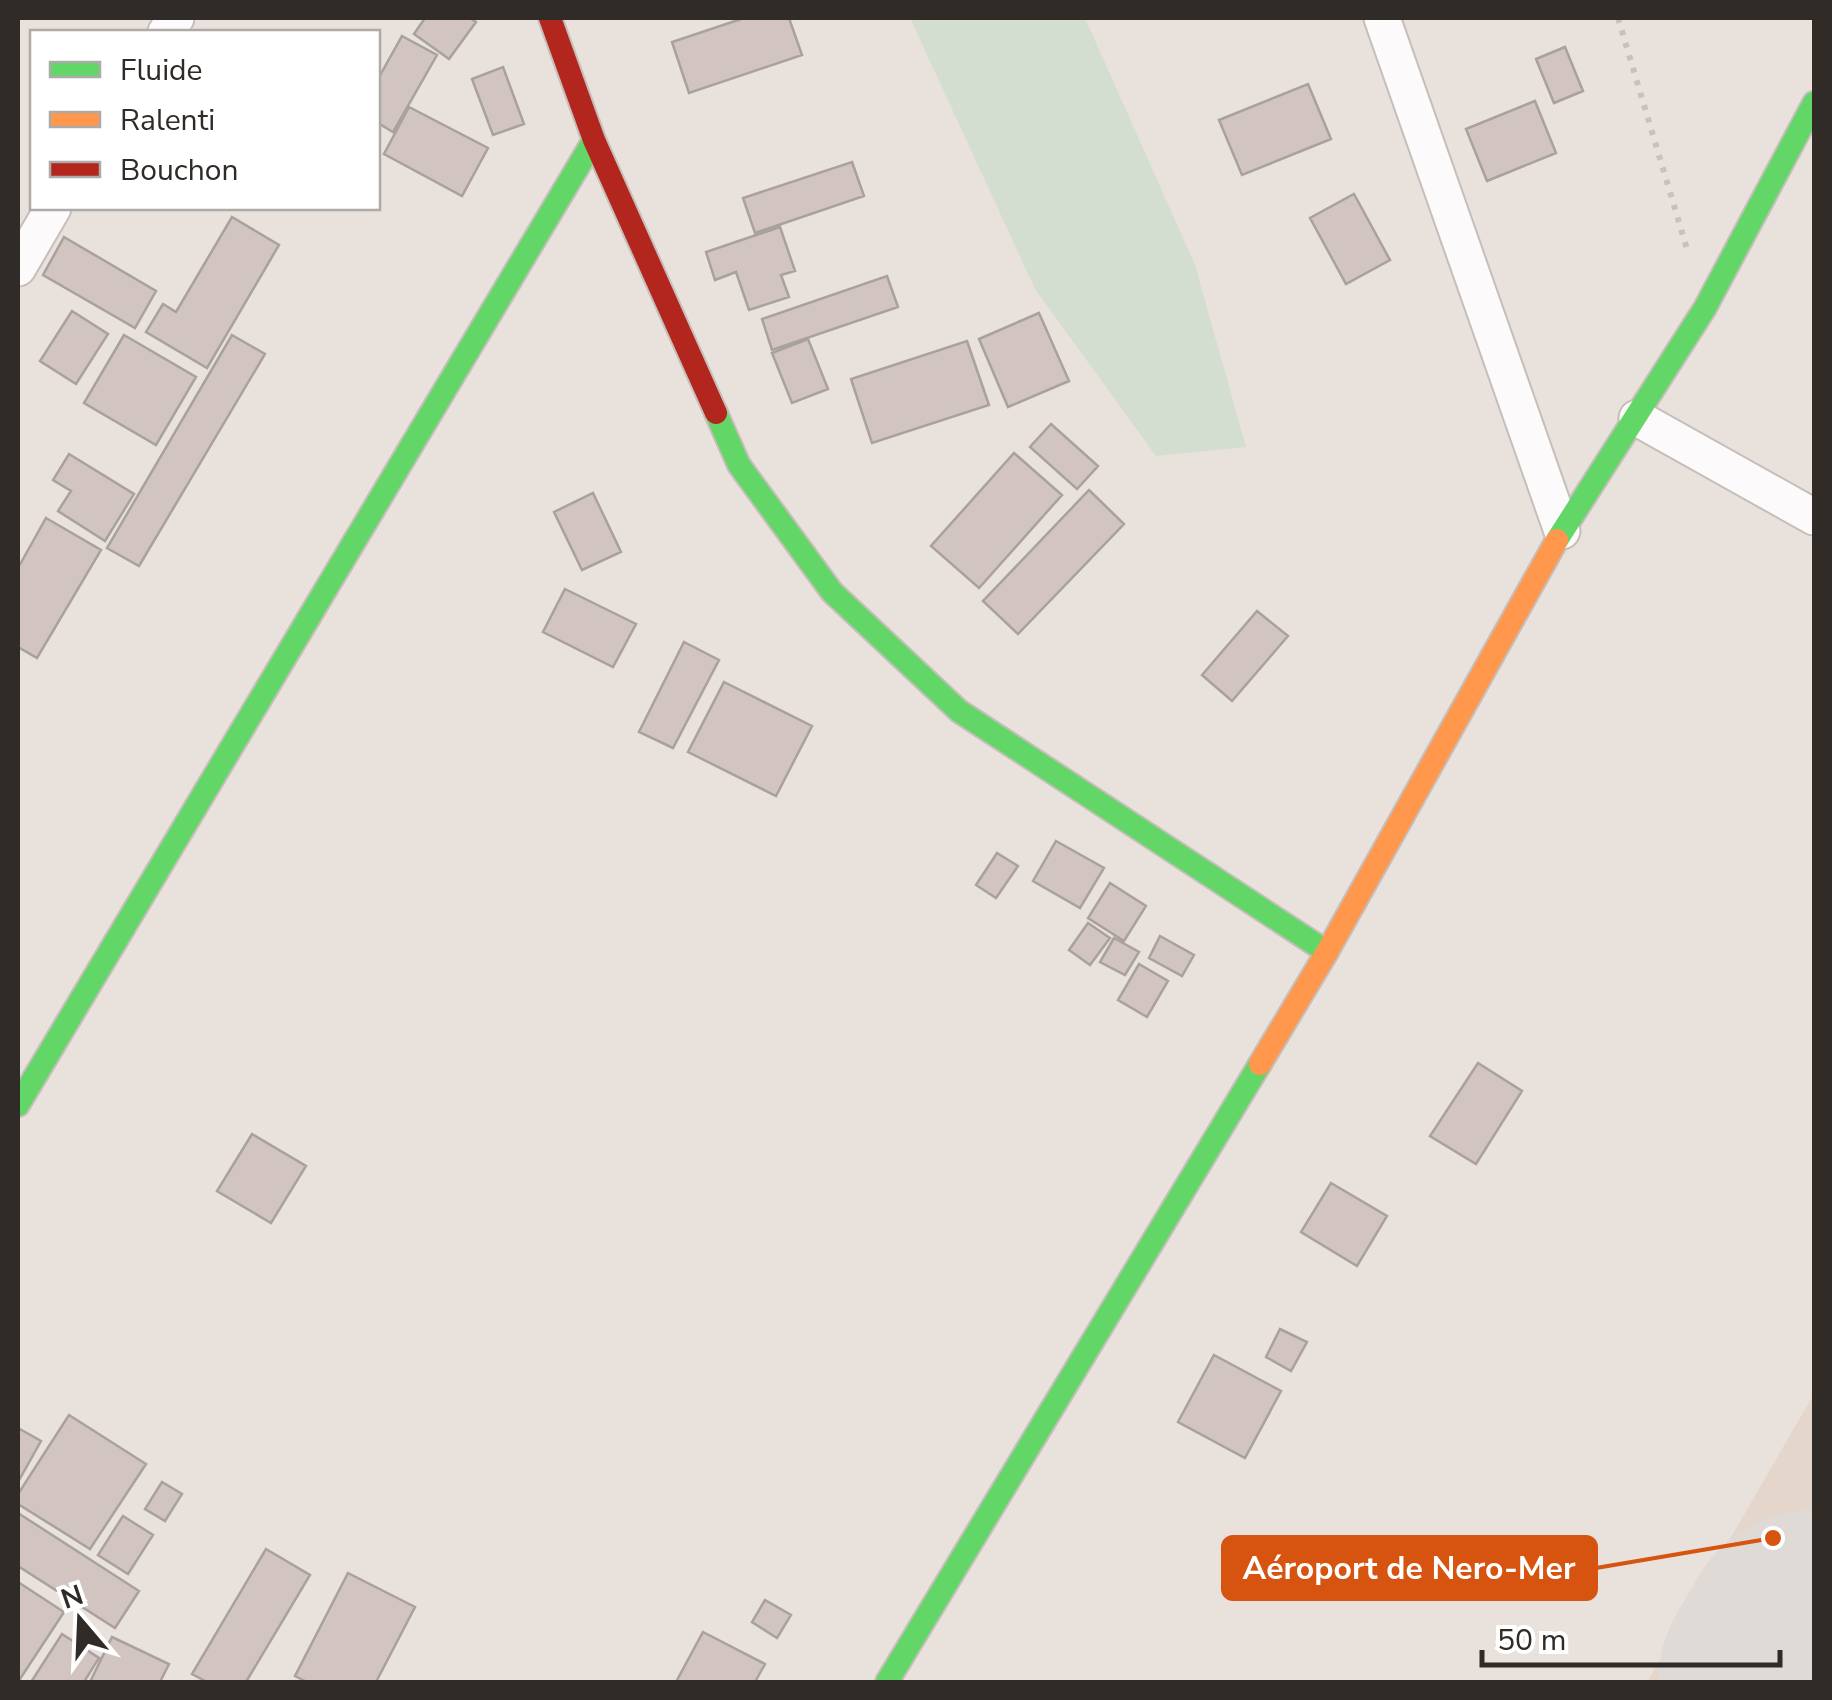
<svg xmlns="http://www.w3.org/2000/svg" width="1832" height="1700" font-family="'Nunito Sans',sans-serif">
<rect width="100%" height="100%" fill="#e9e1db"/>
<path fill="#e5d6cb" d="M1814,1394v288h-167z"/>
<path fill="#d3ded1" d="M910,18h175l110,247 51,182 -90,9 -121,-167z"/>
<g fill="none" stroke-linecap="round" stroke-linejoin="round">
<path stroke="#e0dad6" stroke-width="268" d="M1792,1682l22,-38"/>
</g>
<path fill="#d1c4c1" stroke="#a8a19e" stroke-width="2.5" d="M425,18h45l6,4 -27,37 -35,-25z
M744,18h45l13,37 -113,38 -17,-51z
M402,36l35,19 -44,77 -15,-9v-44z
M1565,47l18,44 -29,12 -18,-44z
M503,67l21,57 -31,11 -21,-56z
M1308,84l23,55 -89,36 -23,-55z
M1535,101l21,52 -69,28 -21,-52z
M409,107l79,41 -26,48 -78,-42z
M852,162l12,34 -109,37 -12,-35z
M1354,194l36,66 -44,24 -36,-66z
M232,217l47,28 -72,123 -61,-36 17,-28 13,8z
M780,227l15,44 -14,4 8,22 -40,13 -13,-38 -21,8 -9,-28z
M64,237l92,54 -21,37 -92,-53z
M887,276l11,31 -126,43 -10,-31z
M72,311l36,23 -32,50 -36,-23z
M1039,313l30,68 -61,26 -29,-68z
M124,335l72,42 -40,68 -72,-42z
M232,335l33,19 -126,212 -32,-18z
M808,339l20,50 -36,14 -20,-50z
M967,341l22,64 -117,38 -21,-64z
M1051,424l47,42 -21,23 -47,-42z
M1014,453l48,42 -83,93 -48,-42z
M69,454l65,40 -29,47 -47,-30 13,-20 -18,-11z
M1089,490l35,34 -106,110 -35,-33z
M593,493l28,59 -39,18 -28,-58z
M46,518l55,32 -64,108 -19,-11v-79z
M565,589l71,35 -23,43 -70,-35z
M1257,611l31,25 -56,65 -30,-26z
M684,642l35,18 -46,88 -34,-16z
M724,682l88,44 -36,70 -88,-44z
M1056,841l48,27 -24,40 -47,-27z
M997,853l21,13 -22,32 -20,-13z
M1110,883l36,23 -22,35 -36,-23z
M1088,923l22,15 -20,27 -21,-15z
M1160,936l34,19 -12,21 -33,-18z
M1114,938l25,14 -14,23 -25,-13z
M1139,964l29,17 -21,36 -29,-17z
M1478,1063l44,28 -46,73 -46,-28z
M252,1134l54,32 -35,57 -54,-32z
M1331,1183l56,33 -30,50 -56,-34z
M1280,1329l27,13 -16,29 -25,-14z
M1214,1355l67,36 -36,67 -67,-36z
M69,1415l77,49 -56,85 -72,-45v-10z
M18,1428l23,13 -23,41z
M162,1482l20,12 -17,27 -20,-12z
M18,1513l121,78 -24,37 -97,-62z
M123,1516l30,19 -25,39 -30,-19z
M266,1549l44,26 -64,107h-39l-15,-8z
M348,1573l67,34 -39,75h-69l-12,-6z
M18,1582l46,30 -46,70z
M765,1600l26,15 -14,23 -25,-16z
M703,1632l62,32 -10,18h-79z
M62,1634l37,24 -15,24h-53z
M112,1637l57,27 -9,18h-70z"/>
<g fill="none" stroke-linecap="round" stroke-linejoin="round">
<g stroke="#c5beba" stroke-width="39">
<path id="street" d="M1382,18l180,513
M166,32l10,-14
M18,268l35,-60
M1637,418l177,99"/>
</g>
<g stroke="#c5beba" stroke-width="26">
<path id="fast" d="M716,413l23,52 93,127 127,119 368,241
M1557,540l148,-232 109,-205
M18,1105l576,-965
M887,1682l373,-618"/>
</g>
<g stroke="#c5beba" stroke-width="26">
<path id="slow" d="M1260,1064l67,-112 230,-412"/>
</g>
<g stroke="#c5beba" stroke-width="26">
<path id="jam" d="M550,18l44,122 122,273"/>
</g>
<path stroke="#c5c3c1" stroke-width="6" stroke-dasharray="5 8" stroke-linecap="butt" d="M1618,18l69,231"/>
<use href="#street" stroke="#fcfafa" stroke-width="35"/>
<use href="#fast" stroke="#63d668" stroke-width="22"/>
<use href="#slow" stroke="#ff974d" stroke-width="22"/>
<use href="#jam" stroke="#b3261e" stroke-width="22"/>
</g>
<path fill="none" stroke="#d6540f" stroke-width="4" d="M1773 1538L1596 1568"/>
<circle fill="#d6540f" stroke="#fff" stroke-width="4" cx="1773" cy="1538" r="10"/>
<rect fill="#d6540f" stroke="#d6540f" stroke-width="4" x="1223" y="1537" width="373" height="62" rx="10"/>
<g font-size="32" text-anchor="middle" font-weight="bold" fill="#fff">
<text x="1409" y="1579">Aéroport de Nero-Mer</text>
</g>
<rect width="1832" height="1700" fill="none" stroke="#312b27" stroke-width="40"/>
<rect x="30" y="30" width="350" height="180" fill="#ffffff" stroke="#adaaa9" stroke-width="2.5"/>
<rect x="50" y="62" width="50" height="15" fill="#63d668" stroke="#adaaa9" stroke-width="2.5"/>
<text x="120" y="80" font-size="30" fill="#312b27">Fluide</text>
<rect x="50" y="112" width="50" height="15" fill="#ff974d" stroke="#adaaa9" stroke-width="2.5"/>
<text x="120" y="130" font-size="30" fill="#312b27">Ralenti</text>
<rect x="50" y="162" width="50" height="15" fill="#b3261e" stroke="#adaaa9" stroke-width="2.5"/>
<text x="120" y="180" font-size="30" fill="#312b27">Bouchon</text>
<g transform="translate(80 1620) rotate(341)" stroke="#ffffff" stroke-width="8" paint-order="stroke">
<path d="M0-8L18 38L0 25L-18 38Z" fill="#312b27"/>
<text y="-15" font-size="28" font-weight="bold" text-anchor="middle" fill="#312b27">N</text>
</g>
<path d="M1482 1650v15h298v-15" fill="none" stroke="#312b27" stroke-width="5"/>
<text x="1497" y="1650" font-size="30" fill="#312b27" stroke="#ffffff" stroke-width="8" paint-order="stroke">50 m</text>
</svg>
